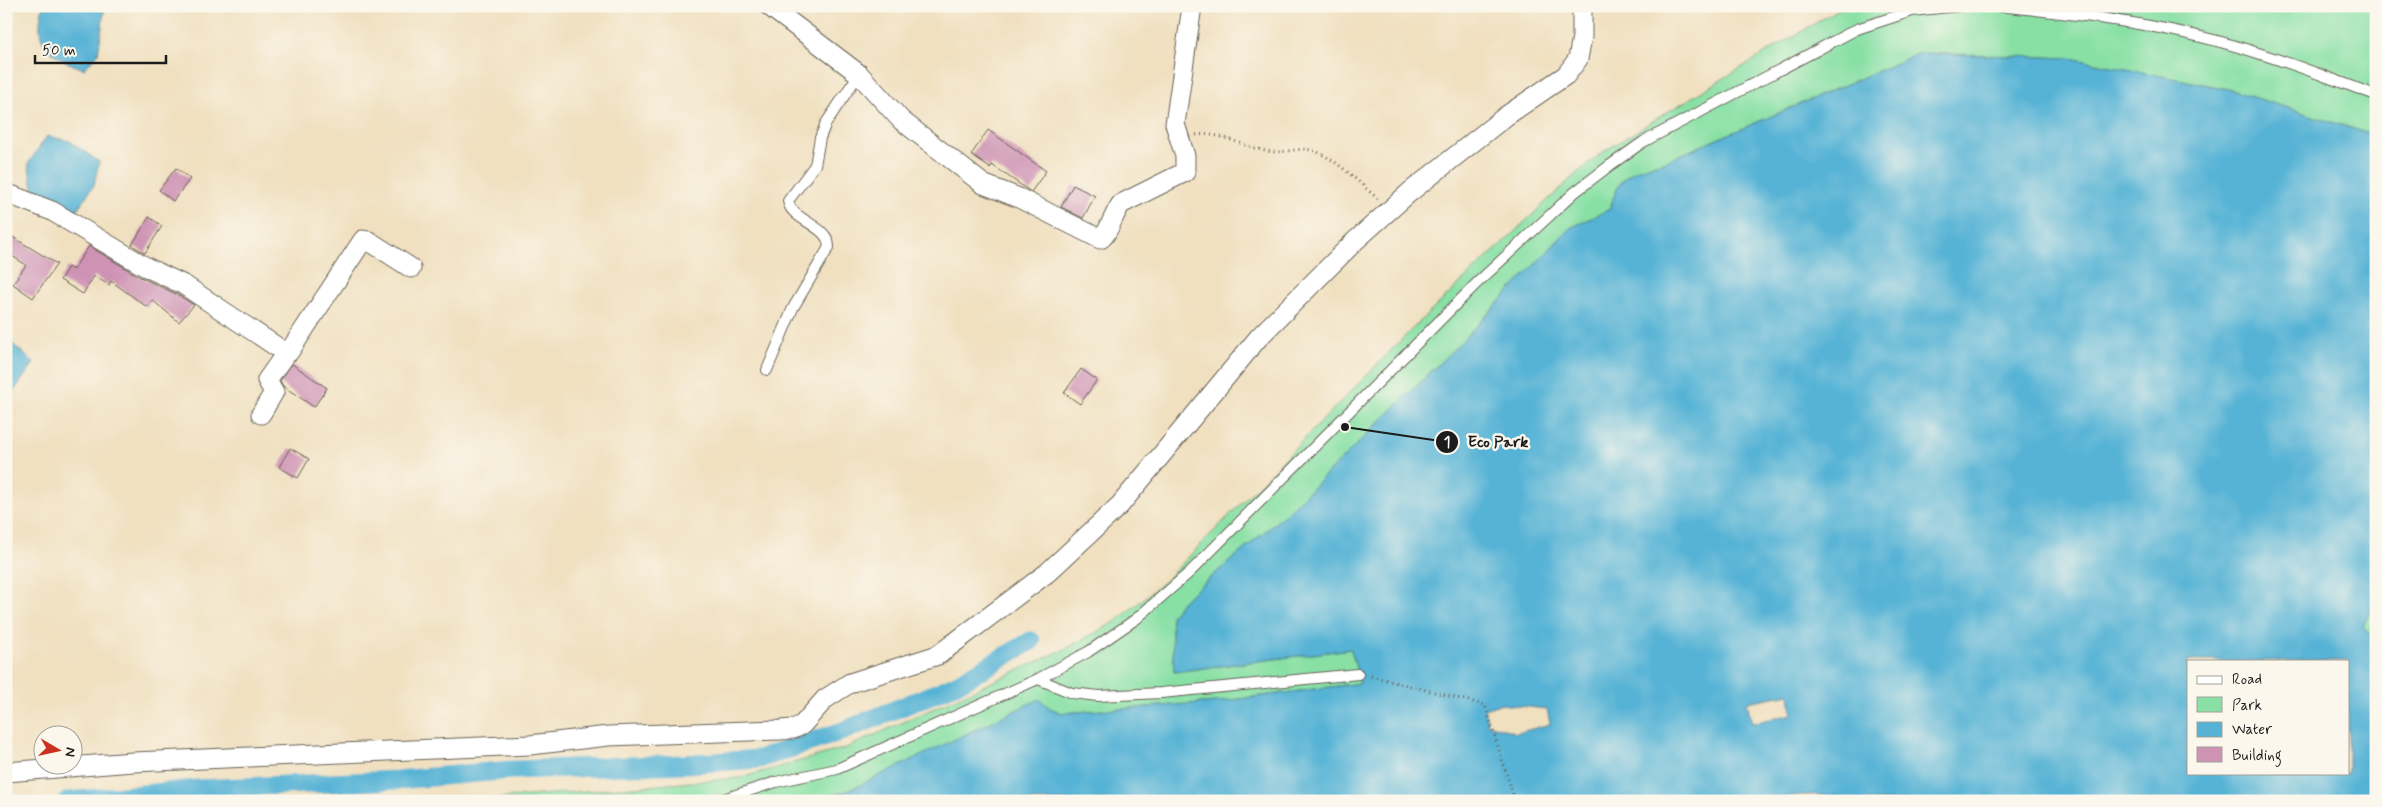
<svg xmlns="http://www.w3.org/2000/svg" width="2382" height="807" font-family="Mynerve,sans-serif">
<rect width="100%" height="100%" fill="#fbf7ec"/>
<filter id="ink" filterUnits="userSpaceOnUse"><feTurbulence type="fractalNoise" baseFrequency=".02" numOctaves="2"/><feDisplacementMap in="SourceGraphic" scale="10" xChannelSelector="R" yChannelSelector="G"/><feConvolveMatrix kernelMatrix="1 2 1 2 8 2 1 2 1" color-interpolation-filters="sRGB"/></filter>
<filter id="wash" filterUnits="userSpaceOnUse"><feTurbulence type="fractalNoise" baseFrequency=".0096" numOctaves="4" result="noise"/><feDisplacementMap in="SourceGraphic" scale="20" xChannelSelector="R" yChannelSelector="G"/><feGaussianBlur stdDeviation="1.12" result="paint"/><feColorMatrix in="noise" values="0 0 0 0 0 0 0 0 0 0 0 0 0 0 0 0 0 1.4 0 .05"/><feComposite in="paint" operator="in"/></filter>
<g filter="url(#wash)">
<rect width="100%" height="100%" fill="#f0e0c0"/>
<path fill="#88e0a5" stroke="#527e60" d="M1844,6h532v130l-148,-47 -158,-31 -150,-5 -259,110c-33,7 -42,13 -51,46l-40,19 -109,114 -174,171 -102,86 -14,16 3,57 177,-23 9,34 -143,19 -155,11 -12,-5 -203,83 -37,10h-341l271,-23 106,-30 221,-100 48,-26 49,-40 247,-252 158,-150 34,-28 48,-30z
M2374,596l2,1v46l-13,-17z"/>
<path fill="#57b3d5" stroke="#3a6878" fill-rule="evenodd" d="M43,6h62l-7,48 -14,15c-19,-7 -42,-16 -44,-39 -1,-7 2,-17 3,-24z
M1920,53l150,5 158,31 148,47v461l-13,29 13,17v158h-512c-29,-6 -64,-10 -92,0h-962l37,-10 192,-92 11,9 12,5 155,-11 143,-19 -9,-34 -177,23 -3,-57 14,-16 102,-86 174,-171 109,-114 40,-19c9,-33 18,-39 51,-46zM2188,661h160v112h-160zM1790,694l2,20 -40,9 -5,-21zM1500,704l47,5 3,15 -33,9 -29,-9 -4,-15z
M47,136l23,5 29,21 -5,23 -25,36 -9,-11 -26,-18 -6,-28z
M6,338l28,25 -20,28 -8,23z"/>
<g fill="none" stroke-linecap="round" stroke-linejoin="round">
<path stroke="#57b3d5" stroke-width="19" d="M68,801l129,-12 200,-9 115,-10 174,-6 73,-5 84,-28 112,-46 76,-44"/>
</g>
<g id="blocks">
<path fill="#ce93b4" d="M988,130l58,41 -15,21 -39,-27 -2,3 -19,-13z
M176,168l14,11 -17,22 -14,-11z
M1073,185l22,11 -12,22 -22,-11z
M149,217l13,9 -17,27 -13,-8z
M6,233l51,31 -24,34 -20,-14 13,-19 -20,-13z
M89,246l51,31 38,18 16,10 -15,17 -27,-22 -5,7 -36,-26 -2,4 -15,-9 -11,18 -23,-14 8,-13 5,3z
M292,364l35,24 -13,19 -31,-21 -3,-5z
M1081,369l16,11 -17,24 -16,-11z
M290,448l19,11 -11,19 -19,-11z"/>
</g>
</g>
<g filter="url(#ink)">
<use href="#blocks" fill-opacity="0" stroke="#666155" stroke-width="1"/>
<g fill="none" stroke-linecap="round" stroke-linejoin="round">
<g stroke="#666155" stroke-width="12">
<path id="service" d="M1998,6c90,9 180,20 266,49 38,12 75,27 112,40
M767,370l26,-62 36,-61c0,-22 -38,-26 -41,-46l27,-36 5,-27 6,-15 33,-49
M1038,679l34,14 26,3 63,-3 197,-19
M717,801l59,-19 61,-13 201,-90 50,-27 48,-33 54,-47 287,-289 98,-91 34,-26 34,-24 214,-113 55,-18 46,-5"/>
</g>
<g stroke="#666155" stroke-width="21">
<path id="minor" d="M769,6l90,68 42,46 82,64 36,14 81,41c7,-2 14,-26 21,-35l64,-32v-16l-10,-32 17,-118
M6,193l46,18 94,56 38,18 102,68 3,-1 74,-112 6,1 42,27
M261,414l13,-22 -7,-12 19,-27
M6,772l127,-10 397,-17 78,-9 172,-6 13,-1 9,-4 23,-26 25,-16 88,-28 109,-82 73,-68 139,-168 96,-96 55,-49 96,-76 60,-41 12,-16 4,-22v-31"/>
</g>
<path stroke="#666155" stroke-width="3" stroke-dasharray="1 4" stroke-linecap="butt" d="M1196,135c27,-4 53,16 79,17 14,0 29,-6 42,0 23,10 42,31 61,47
M1371,676l114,29 30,96"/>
<use href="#service" stroke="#fff" stroke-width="10"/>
<use href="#minor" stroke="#fff" stroke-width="19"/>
</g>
</g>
<path fill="none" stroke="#1c1c1c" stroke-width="2" d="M1345 427L1447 442"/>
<g fill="#1c1c1c" stroke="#fbf7ec" stroke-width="2">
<circle cx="1345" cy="427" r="5"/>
<circle cx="1447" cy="442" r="12"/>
</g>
<g font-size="15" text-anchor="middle" font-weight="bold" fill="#fff">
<text x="1447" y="447">1</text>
</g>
<g font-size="16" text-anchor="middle" font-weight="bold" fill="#1c1c1c" stroke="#fbf7ec" stroke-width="5" stroke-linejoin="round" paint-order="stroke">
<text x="1498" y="447">Eco Park</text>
</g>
<rect width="2382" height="807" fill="none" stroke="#fbf7ec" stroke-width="25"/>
<rect x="2187" y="660" width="162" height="115" fill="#fbf7ec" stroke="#a29f99"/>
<rect x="2197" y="676" width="25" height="8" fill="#ffffff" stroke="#a29f99"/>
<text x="2232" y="684" font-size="15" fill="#1c1c1c">Road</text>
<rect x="2197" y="697" width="25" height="15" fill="#88e0a5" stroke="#a29f99"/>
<text x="2232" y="710" font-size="15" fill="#1c1c1c">Park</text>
<rect x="2197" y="722" width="25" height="15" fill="#57b3d5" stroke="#a29f99"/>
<text x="2232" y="734" font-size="15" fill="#1c1c1c">Water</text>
<rect x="2197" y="747" width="25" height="15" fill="#ce93b4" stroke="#a29f99"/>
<text x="2232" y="760" font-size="15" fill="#1c1c1c">Building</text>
<g transform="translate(58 750) rotate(99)"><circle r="24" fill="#fbf7ec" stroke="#a29f99"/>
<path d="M0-4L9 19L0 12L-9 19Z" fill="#c8321e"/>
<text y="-8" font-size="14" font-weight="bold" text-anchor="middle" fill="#1c1c1c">N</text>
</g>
<path d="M35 55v8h131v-8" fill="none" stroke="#1c1c1c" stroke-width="2.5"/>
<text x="42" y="55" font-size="15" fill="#1c1c1c" stroke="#fbf7ec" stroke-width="4" paint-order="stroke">50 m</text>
</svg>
